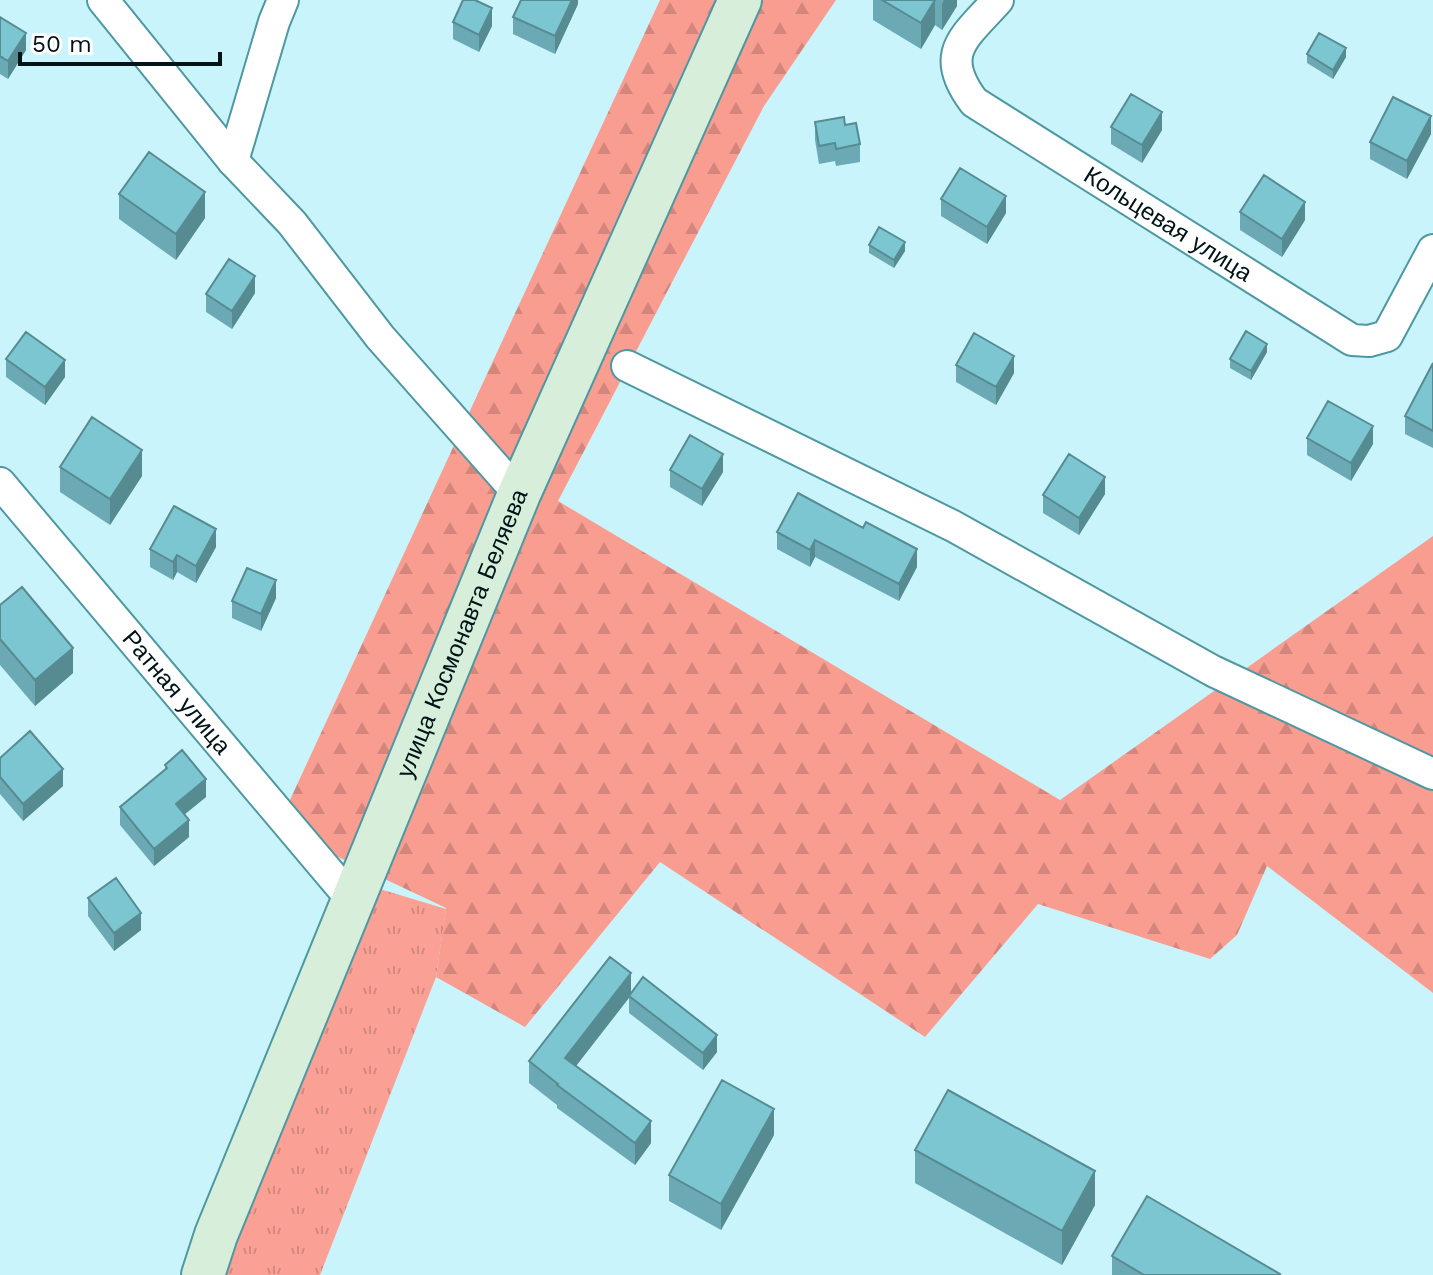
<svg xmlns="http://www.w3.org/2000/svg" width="1433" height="1275" font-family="'Work Sans',sans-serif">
<defs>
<pattern id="grass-tufts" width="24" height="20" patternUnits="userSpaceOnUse" patternTransform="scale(2)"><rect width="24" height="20" fill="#faa094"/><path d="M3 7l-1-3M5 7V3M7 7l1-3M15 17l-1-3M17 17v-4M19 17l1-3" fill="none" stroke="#d4897f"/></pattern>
<pattern id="forest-firs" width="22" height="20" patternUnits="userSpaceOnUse" patternTransform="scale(2)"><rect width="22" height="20" fill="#fa9d91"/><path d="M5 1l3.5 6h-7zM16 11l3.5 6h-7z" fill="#d4867c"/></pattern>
</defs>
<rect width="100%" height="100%" fill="#c9f4fb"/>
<path fill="url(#grass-tufts)" d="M370,886l76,23 -10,68 -116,298h-101z"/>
<path fill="url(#forest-firs)" d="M660,0h176l-72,106 -206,395 502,299 373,-264v457l-166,-127 -30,69 -27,24 -172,-55 -113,133 -265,-175 -135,165 -89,-50 10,-69 -169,-80z"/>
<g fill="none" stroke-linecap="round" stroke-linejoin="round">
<g stroke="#4e98a2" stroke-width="34">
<g id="street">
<path d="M103,0l130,161 59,62 88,114 139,157"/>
<path id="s1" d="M998,0c-33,37 -61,53 -24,102l378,238 17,1 18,-5 46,-86"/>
<path d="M233,161l41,-139 9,-22"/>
<path d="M627,366l326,160 260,145 220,103"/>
<path id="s2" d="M0,483l353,418"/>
</g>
</g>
<g stroke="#4e98a2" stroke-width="46">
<g id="secondary">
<path id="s3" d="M203,1275l13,-40 303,-741 221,-494"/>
</g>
</g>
<use href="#street" stroke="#fff" stroke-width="30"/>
<use href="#secondary" stroke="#d7eedb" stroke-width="42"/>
</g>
<path fill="#6baab4" d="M578,0v4l-23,50 -42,-20v-17z
M873,0h84v6l-15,24 -7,-5 -14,24 -48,-29z
M0,17l26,33 -18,29 -8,-5z
M453,22l39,4 -13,26 -26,-13z
M1307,54l39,3 -13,22 -26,-16z
M815,122l30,3 15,19v18l-24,4 -1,-5 -16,3 -4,-24z
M1111,127l51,3 -20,33 -31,-19z
M1431,134l-24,45 -37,-20v-17z
M119,194l86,24 -29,42 -57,-41z
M941,199l65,14 -19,31 -46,-28z
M1240,212l65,8 -23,37 -42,-27z
M869,245l36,6 -11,17 -25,-15z
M255,293l-23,36 -26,-17v-18z
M1267,352l-16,28 -21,-12v-9z
M6,359l59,18 -20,28 -39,-28z
M1433,363v85l-28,-14v-18z
M956,365l58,8 -18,32 -40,-23z
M1307,438l66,6 -22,37 -44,-26z
M60,467l82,9 -32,49 -50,-33z
M670,470l53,2 -21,34 -32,-19z
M1105,494l-26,41 -36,-22v-18z
M863,528l54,39 -18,34 -84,-44 -5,10 -33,-18v-17z
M216,547l-20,36 -19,-11 -4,8 -23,-13v-18z
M276,598l-15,33 -29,-13v-17z
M0,605l73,68 -38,33 -35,-41z
M0,758l63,28 -40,35 -23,-27z
M165,765l41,32 -22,18 5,22 -35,29 -34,-41v-18l45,-37z
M88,898l53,32 -27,21 -26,-35z
M631,993l86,59 -14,18 -74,-57v-15l-53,68 75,77 -16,22 -78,-57v-3l-28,-22v-22z
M774,1135l-53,95 -52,-29v-26z
M915,1150l180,55 -33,60 -147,-82z
M1112,1256l168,19h-168z"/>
<path fill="#578b92" d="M572,0h6v4l-23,50v-18z
M935,0v25l-14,24v-26z
M944,0h13v6l-15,24v-26z
M492,8v18l-13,26v-17z
M26,33v17l-18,29v-18z
M1346,48v9l-13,22v-9z
M1162,112v18l-20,33v-18z
M1431,116v18l-24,45v-18z
M205,192v26l-29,42v-26z
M1006,196v17l-19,31v-17z
M1305,202v18l-23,37v-18z
M905,242v9l-11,17v-8z
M255,276v17l-23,36v-18z
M1267,344v8l-16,28v-9z
M1014,356v17l-18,32v-18z
M65,360v17l-20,28v-18z
M1373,426v18l-22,37v-18z
M142,450v26l-32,49v-26z
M723,454v18l-21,34v-17z
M1105,477v17l-26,41v-17z
M216,529v18l-20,36v-17z
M815,540v17l-5,10v-17z
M917,549v18l-18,34v-17z
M177,555v17l-4,8v-18z
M276,580v18l-15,33v-17z
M73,648v25l-38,33v-26z
M63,769v17l-40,35v-17z
M206,779v18l-30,24v-17z
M189,820v17l-35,29v-17z
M141,913v17l-27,21v-18z
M631,973v22l-66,85v-22z
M717,1035v17l-14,18v-17z
M774,1109v26l-53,95v-26z
M651,1121v22l-16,22v-22z
M1095,1171v34l-33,60v-34z"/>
<path fill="#7cc6d1" stroke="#578b92" stroke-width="2" d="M463,0h12l17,8 -13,27 -26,-13z
M521,0h51l-17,36 -42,-19z
M882,0h53l-14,23z
M0,17l26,16 -18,28 -8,-5z
M1319,33l27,15 -13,22 -26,-16z
M1131,94l31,18 -20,33 -31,-18z
M1393,97l38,19 -24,45 -37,-19z
M844,117l1,8 11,-2 4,21 -24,5 -1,-6 -16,3 -4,-24z
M149,152l56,40 -29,42 -57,-40z
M960,168l46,28 -19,31 -46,-28z
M1264,175l41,27 -23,37 -42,-27z
M879,227l26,15 -11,18 -25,-15z
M229,259l26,17 -23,35 -26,-17z
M1246,331l21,13 -16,27 -21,-12z
M26,332l39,28 -20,27 -39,-28z
M974,333l40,23 -18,31 -40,-22z
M1433,363v68l-28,-15z
M1328,401l45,25 -22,37 -44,-25z
M92,417l50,33 -32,49 -50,-32z
M690,435l33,19 -21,35 -32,-19z
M1069,454l36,23 -26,41 -36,-23z
M798,493l65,35 3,-6 51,27 -18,35 -84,-44 -5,10 -33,-18z
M174,506l42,23 -20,37 -19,-11 -4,7 -23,-13z
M247,568l29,12 -15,34 -29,-13z
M22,587l51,61 -38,32 -35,-41v-34z
M30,731l33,38 -40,35 -23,-27v-19z
M182,750l24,29 -30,25 13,16 -35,29 -34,-42 47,-39 -2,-3z
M116,878l25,35 -27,20 -26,-35z
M610,957l21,16 -66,85 86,63 -16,22 -78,-58 1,-1 -29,-23z
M643,977l74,58 -14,18 -74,-57z
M722,1080l52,29 -53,95 -52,-29z
M948,1090l147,81 -33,60 -147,-81z
M1147,1196l133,78 -1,1h-135l-32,-19z"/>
<g text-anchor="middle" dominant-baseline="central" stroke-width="8" stroke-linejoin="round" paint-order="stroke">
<g font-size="24" fill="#001316" stroke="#fff">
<text stroke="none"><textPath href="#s1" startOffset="350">Кольцевая улица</textPath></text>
<text stroke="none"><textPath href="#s3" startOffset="692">улица Космонавта Беляева</textPath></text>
<text stroke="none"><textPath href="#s2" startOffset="274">Ратная улица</textPath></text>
</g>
</g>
<path d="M20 52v12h200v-12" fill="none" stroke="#001316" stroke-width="4"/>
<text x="32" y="52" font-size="24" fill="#001316" stroke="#ffffff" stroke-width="6" paint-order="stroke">50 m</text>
</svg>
